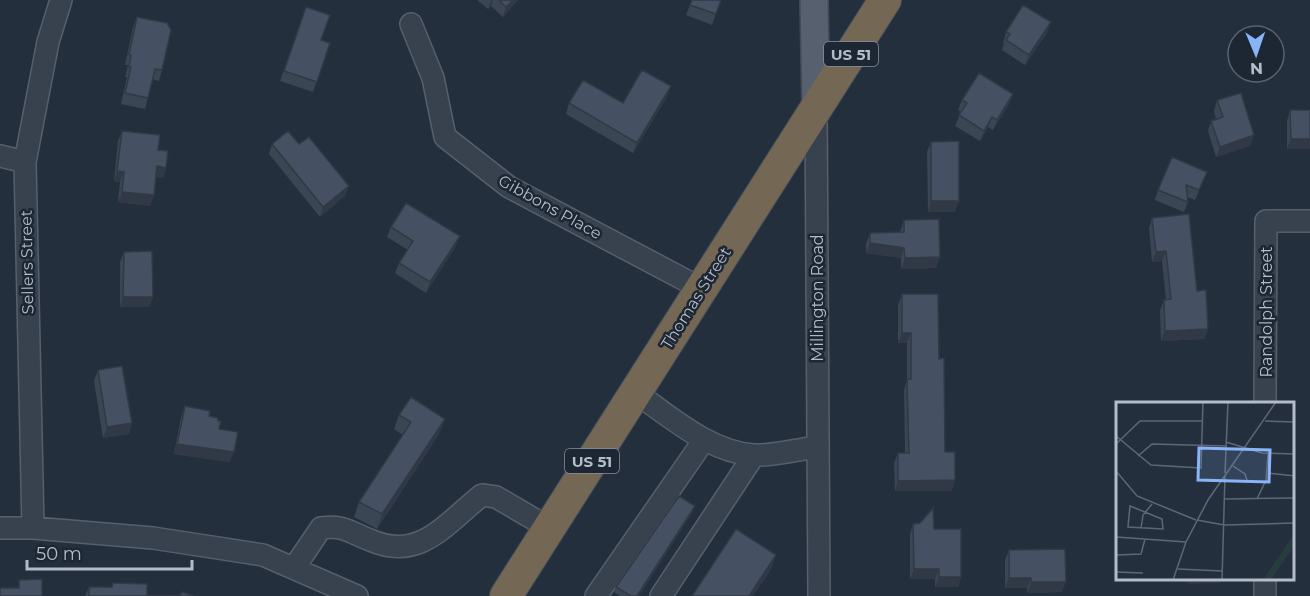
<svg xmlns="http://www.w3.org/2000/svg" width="1310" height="596" font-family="Montserrat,sans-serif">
<rect width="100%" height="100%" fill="#242f3e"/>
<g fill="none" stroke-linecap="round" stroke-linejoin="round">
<path stroke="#3a4453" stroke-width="21" stroke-dasharray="21 10" stroke-linecap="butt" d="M661,521l21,13"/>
<g stroke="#565f6c" stroke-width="24">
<path id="minor" d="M411,24l22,54 12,59 64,50 193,102
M816,109l3,487
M0,156l25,6
M636,393c35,24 73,59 118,62 20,1 44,-6 64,-8
M1265,404l1,-183h44
M0,528h33l120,10 110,17 94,41
M33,528l-8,-366 23,-120 13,-42
M294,568l27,-40c25,-3 27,4 49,12 50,22 75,-16 112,-45l14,2 53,31
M596,596l108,-156
M661,596l93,-141
M1265,596v-16"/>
</g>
<g stroke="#414a57" stroke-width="30">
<path id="major" d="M814,0l2,108"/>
</g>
<g stroke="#434c59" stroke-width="34">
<path id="highway" d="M506,596l379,-596"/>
</g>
<use href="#minor" stroke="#38414e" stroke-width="21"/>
<use href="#major" stroke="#56606e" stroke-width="27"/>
<use href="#highway" stroke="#746855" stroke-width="32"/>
</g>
<path fill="#3b4654" d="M477,0h41l-15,17 -12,-11 -3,3z
M692,0h29l-9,25 -26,-10z
M306,7l15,33 9,3 -17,49 -33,-11z
M137,17l25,53 -3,11 -7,-2 -4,19 -3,11 -24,-5 6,-27h-2l3,-12h-3l8,-38z
M1006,32l41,1 -22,32 -23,-15 2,-6 -1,-1z
M1013,94l-4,10 -16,26 -5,-3 -8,14 -25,-15 6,-14 -3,-2 4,-10z
M667,97l-34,56 -67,-39 3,-11h54z
M1217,100l37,35 -4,11 -34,11 -8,-26 3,-10 5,-2 -2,-8z
M1290,110h20v39h-23v-28z
M122,131l36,19 8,18 -3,10 -7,-1 -2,18 -4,11 -32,-4 2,-20 -6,-1 4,-40z
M931,142l24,70h-27l-1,-60z
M272,144h27l50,42 -4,10 -25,21 -51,-63z
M1207,172l-12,28 -8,-3 1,5 -4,10 -29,-12 3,-10z
M1152,218l45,73 11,38 -4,10 -43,2 -1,-31 4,-10h2l-4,-39 -10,1 -3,-34z
M904,220l36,37 -4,11 -35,1v-11l-35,-5v-9l4,-11 30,-1z
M391,227l65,19 -30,47 -31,-20 4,-10 9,-13 -21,-13z
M124,252l29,45 -4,10h-29v-45z
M902,294l37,65 6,93 7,39h-57l-1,-28 4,-10h7l-1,-63 3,-10v-37h-9v-38z
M98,370l34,53 -3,11 -26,4 -9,-57z
M185,406l33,15 1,8 11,33 -56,-8 7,-37z
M399,415l46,4 -6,15 -62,95 -23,-12 5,-15 44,-67 -9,-6z
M693,511l-54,85h-19l-6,-4 2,-5z
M913,524l21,5 27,48 -3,10h-23v-8h-25v-45z
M1009,550l53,42 -35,1v-5h-22v-28z
M113,583l34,12 47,1h-109l4,-9h22z"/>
<path fill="#303945" d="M491,0h2l-2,6 -3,3z
M513,0h5l-15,17 3,-10z
M1051,22l-4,11 -22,32 4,-10z
M671,86l-4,11 -34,56 4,-10z
M1013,94l-4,10 -16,26 4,-10z
M992,117l-4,10 -8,14 4,-10z
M1254,135l-4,11 -34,11 4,-10z
M1291,139h19v10h-23z
M157,166l9,2 -3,10 -10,-1z
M117,171l7,1 -4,10 -6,-1z
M349,186l-4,10 -25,21 3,-10z
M122,192l32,3 -4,11 -32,-4z
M931,201h28l-4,11h-27z
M460,236l-4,10 -30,47 4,-11z
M870,243l34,5 -3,10 -35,-5z
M1166,251l-4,10 -10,1 4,-10z
M940,257l-4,11 -35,1 4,-11z
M123,297h30l-4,10h-29z
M1208,329l-4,10 -43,2 4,-10z
M902,333h9l-4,10h-9z
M445,419l-6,15 -62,95 5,-15z
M132,423l-3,11 -26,4 4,-11z
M177,444l57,8 -4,10 -56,-8z
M955,480l-3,11h-57l3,-10z
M695,506l-2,5 -54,85h-2z
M776,555l-5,15 -18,26h-4z
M914,569h25l-4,10h-25z
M939,577h22l-3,10h-23z
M1009,578h22l-4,10h-22z
M1189,579h32l-1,4 -33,1z
M1031,582h35l-4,10 -35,1z"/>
<path fill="#455162" stroke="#303945" stroke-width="1.5" d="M499,0h14l-7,7z
M692,0h29l-5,14 -26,-9z
M1023,5l28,17 -22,33 -23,-15 4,-6 -4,-2z
M306,7l24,8 -9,25 9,3 -13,39 -33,-11z
M137,17l30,6 4,7 -9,40 -7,-1 -7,29 -23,-5 6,-26h-2l2,-12 -2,-1z
M642,70l29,16 -34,57 -68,-40 14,-23 40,23z
M979,73l34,21 -16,26 -5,-3 -8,14 -25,-16 8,-12 -5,-3z
M1241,93l13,42 -34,12 -9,-26 12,-4 -6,-17z
M1290,110h20v29h-19z
M122,131l38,4 -2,15 10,1 -2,17 -9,-2 -3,29 -32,-3 2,-20 -7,-1z
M288,131l11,13 10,-7 40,49 -26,21 -51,-63z
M959,141v60h-28v-59z
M1172,157l35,15 -8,18 -13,-5 2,17 -30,-12z
M406,203l54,33 -30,46 -31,-19 14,-22 -22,-14z
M1189,214l8,77 9,-1 2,39 -43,2 -1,-31 7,-1 -5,-48 -10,1 -4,-34z
M939,219l1,38 -35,1 -1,-10 -34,-5v-10l34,-1v-12z
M152,251l1,46h-30l1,-45z
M902,294h36l1,65 5,-1 1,94h10v28l-57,1v-28h11l-2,-74h4v-46h-9z
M122,366l10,57 -25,4 -9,-57z
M411,397l34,22 -63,95 -23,-12 52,-80 -12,-7z
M185,406l25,5 -1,5 9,2v3h3l-2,8 19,3 -4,20 -57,-8z
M679,496l16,10 -58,90h-6l-15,-9z
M933,508l1,21h27v48h-22v-8h-25l-1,-45 7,-1z
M736,529l40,26 -27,41h-57z
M1065,549l1,33h-35v-4h-22v-28z
M42,579v17h-42v-8h19v-8z
M113,583l34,1v11l33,1 2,-4 12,4h-105v-9h23z"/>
<g text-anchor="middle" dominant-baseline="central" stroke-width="5" stroke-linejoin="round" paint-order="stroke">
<g fill="#1d2633" stroke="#878f9c" stroke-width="1.5">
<rect x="824" y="42" width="54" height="24" rx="4.5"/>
<rect x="565" y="449" width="54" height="24" rx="4.5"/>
</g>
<g font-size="15" font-weight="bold" fill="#b4bcc9">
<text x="851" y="54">US 51</text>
<text x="592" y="461">US 51</text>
</g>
<g font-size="16" fill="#b4bcc9" stroke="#1d2633">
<text transform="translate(550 207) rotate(29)">Gibbons Place</text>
<text transform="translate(27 262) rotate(-91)">Sellers Street</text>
<text transform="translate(696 298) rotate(-58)">Thomas Street</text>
<text transform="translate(817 298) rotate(-90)">Millington Road</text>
<text transform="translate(1266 312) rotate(-90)">Randolph Street</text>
</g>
</g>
<g transform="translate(1116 402)">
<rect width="178" height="178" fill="#242f3e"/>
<path d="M178,132v12l-23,34h-8z" fill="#263c3f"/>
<path fill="none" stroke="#5e6776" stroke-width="1.5" d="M149,19l30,1M0,34l35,29 50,3 2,-66M110,40l36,11 33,1M0,42l24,-23h63M22,54l14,-12 74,2M117,64l12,8 2,6M0,69l21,25 59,24M109,71l3,-71M152,71l27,3M109,97l70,-1M141,97l9,-19 2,-26M14,104l32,13 1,10 -35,-2zM81,118l27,5 71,-2M25,126l2,-13 9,-11M0,135l70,5M0,153l25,-1 4,-15M62,167l44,2M0,170l27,1M57,178l13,-38 22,-42 68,-98M106,178l3,-105"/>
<path fill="#8ab4f8" fill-opacity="0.15" stroke="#8ab4f8" stroke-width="3" d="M83,46l71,2 -1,32 -71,-2z"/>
<rect width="178" height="178" fill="none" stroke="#b4bcc9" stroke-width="3"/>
</g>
<g transform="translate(1256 54) rotate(178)"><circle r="28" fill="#1d2633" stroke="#59626f" stroke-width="1.5"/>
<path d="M0-4.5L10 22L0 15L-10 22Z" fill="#8ab4f8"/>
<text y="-9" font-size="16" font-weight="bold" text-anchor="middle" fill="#b4bcc9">N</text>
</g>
<path d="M27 560v9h165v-9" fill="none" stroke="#b4bcc9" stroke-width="3"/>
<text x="36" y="560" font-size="18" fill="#b4bcc9" stroke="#1d2633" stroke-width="4.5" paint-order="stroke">50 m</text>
</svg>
